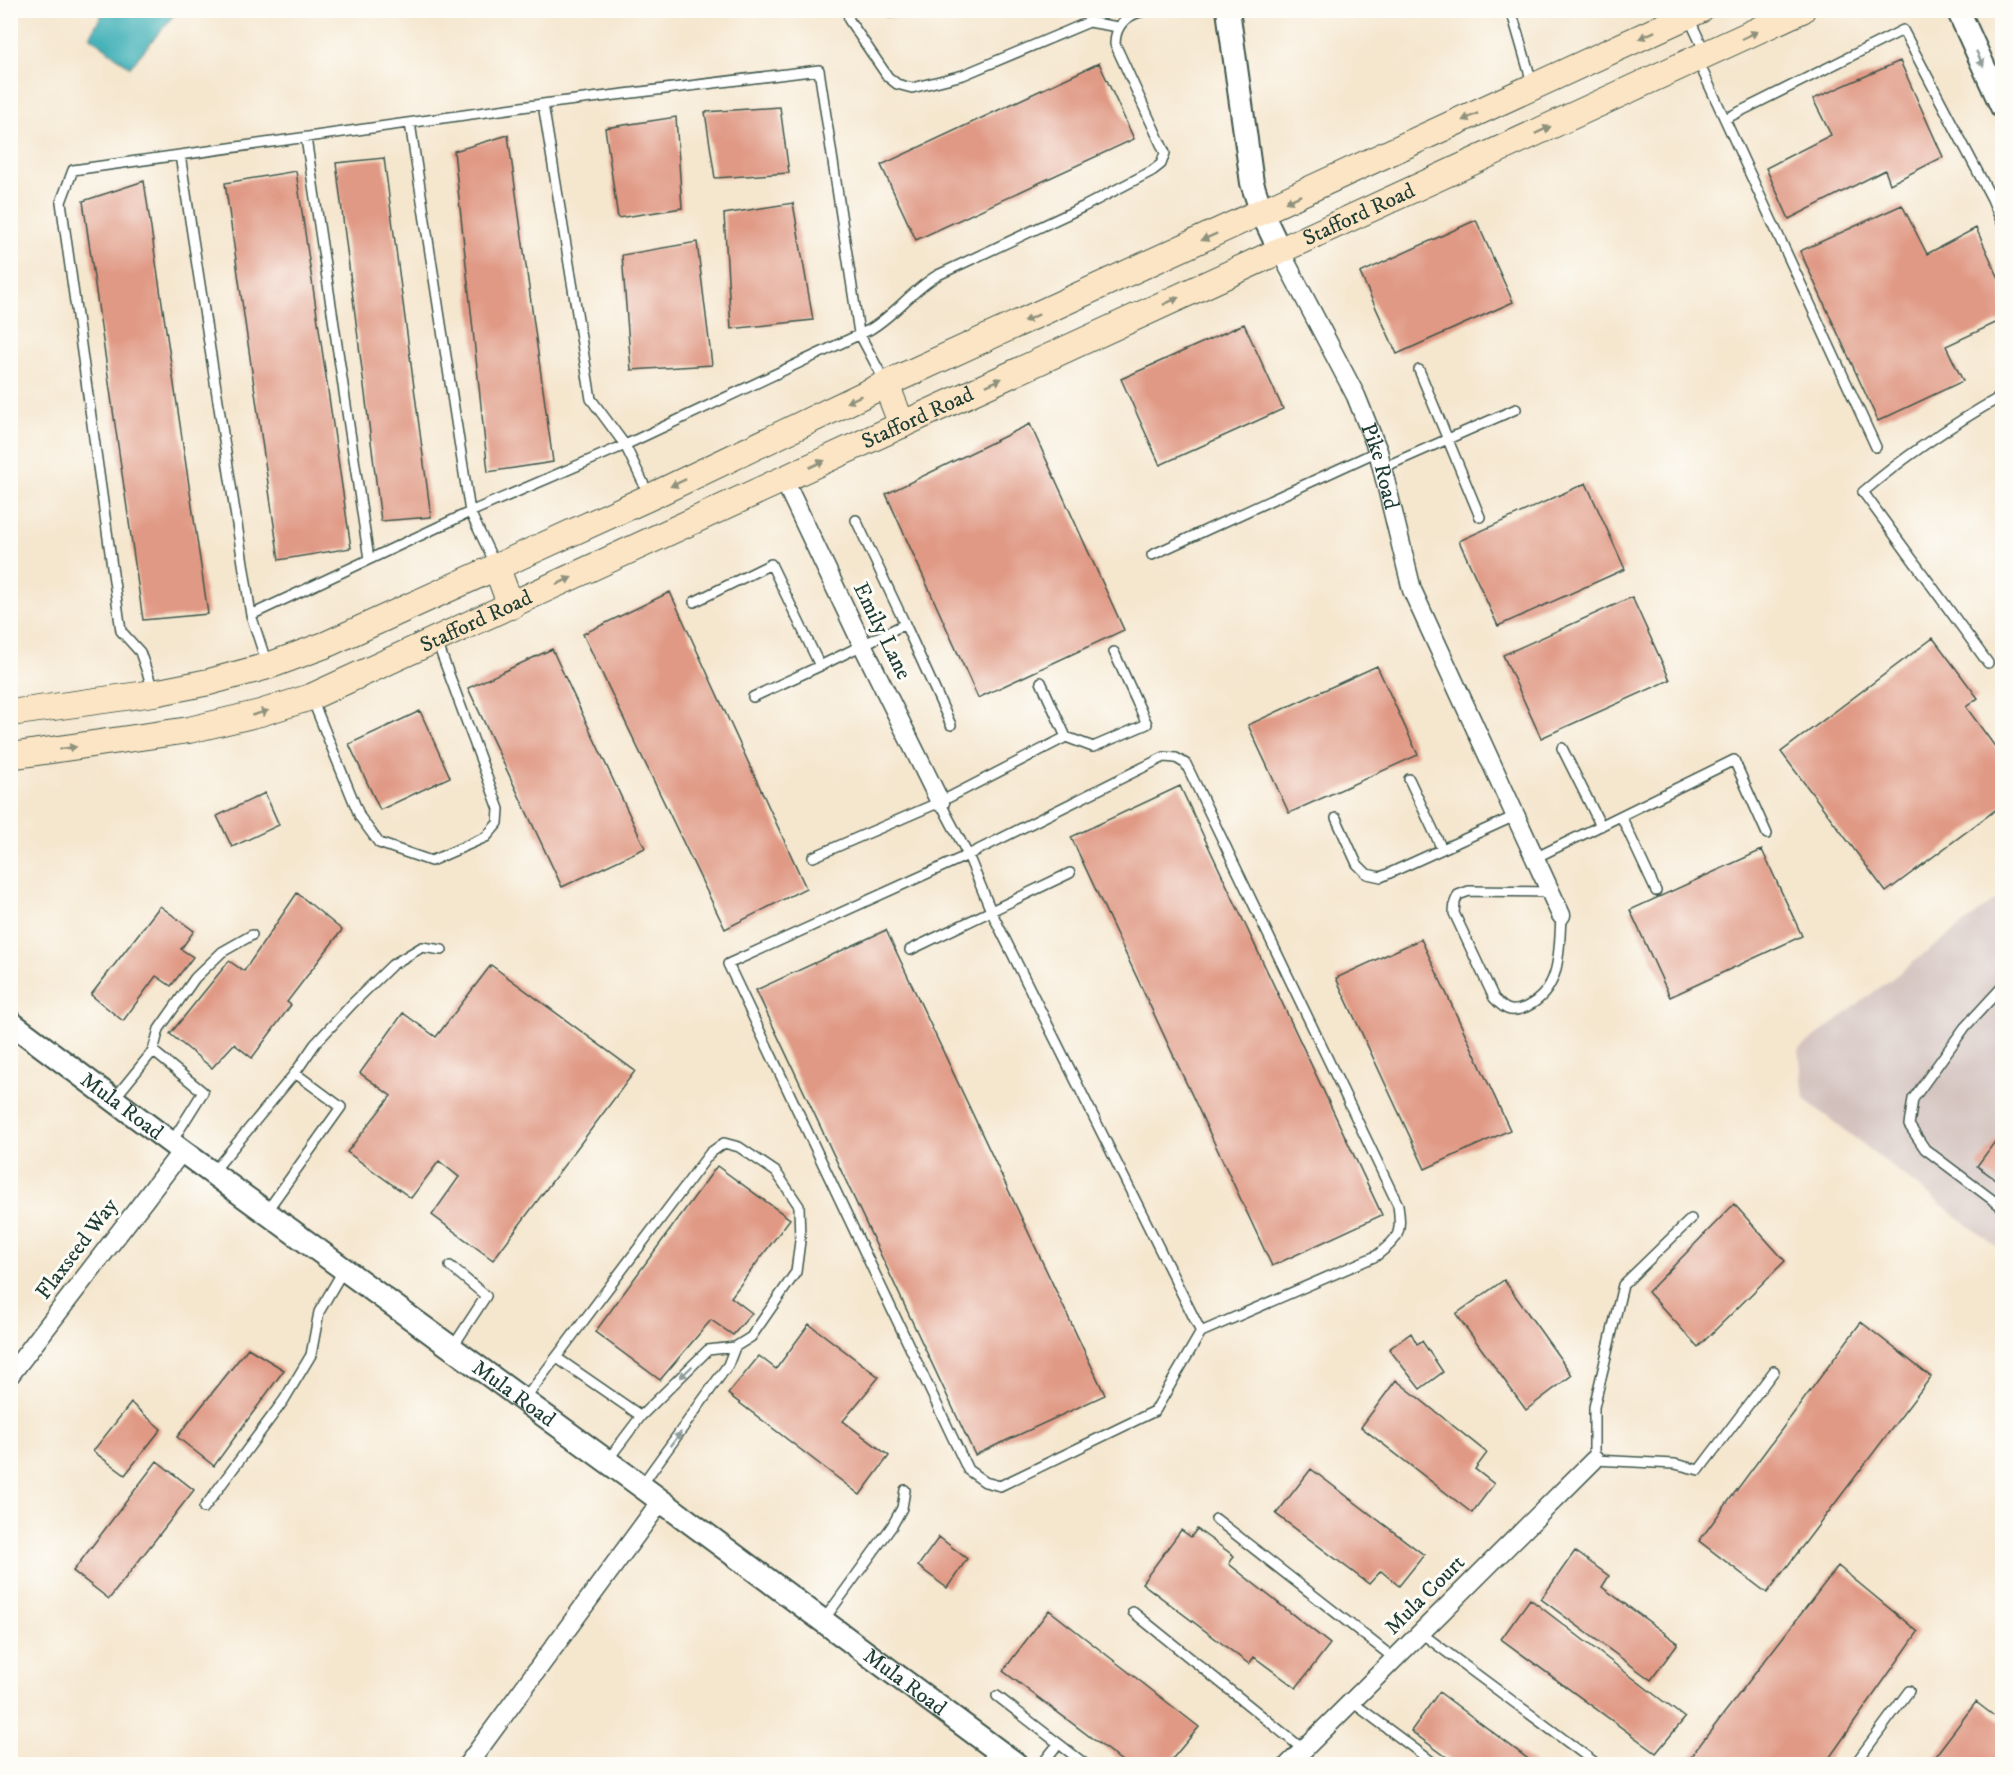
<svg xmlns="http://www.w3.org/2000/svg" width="2013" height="1775" font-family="'IM FELL DW Pica',serif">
<rect width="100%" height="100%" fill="#fdfcf7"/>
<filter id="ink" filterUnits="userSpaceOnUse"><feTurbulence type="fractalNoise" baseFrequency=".0167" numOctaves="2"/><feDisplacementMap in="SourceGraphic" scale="12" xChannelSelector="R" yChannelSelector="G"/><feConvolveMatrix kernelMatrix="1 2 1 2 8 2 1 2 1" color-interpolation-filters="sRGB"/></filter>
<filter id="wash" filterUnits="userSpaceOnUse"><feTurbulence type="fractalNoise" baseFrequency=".008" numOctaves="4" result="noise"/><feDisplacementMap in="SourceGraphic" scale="24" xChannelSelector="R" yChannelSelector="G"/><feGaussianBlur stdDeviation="1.35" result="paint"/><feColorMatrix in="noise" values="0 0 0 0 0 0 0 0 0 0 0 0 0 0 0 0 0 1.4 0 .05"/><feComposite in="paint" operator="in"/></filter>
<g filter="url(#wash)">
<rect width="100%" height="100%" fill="#f5e6ce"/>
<path fill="#d1c0bc" d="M2002,895v356l-198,-152 -5,-50z"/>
<path fill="#3fb0b7" stroke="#2f7676" stroke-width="1.5" d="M104,11v-1l73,1 -47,56 -40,-31z"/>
<g id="blocks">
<path fill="#e09984" d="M888,10h48l1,2 -48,6z
M1900,61l43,96 -53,27 -5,-14 -96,49 -23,-51 65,-33 -18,-36z
M1099,63l35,76 -218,101 -35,-75z
M780,107l9,66 -74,5 -10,-66z
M676,117l6,91 -64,10 -13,-90z
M508,135l45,327 -65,10 -34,-321z
M384,158l47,359 -50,4 -45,-358z
M296,171l55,377 -72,12 -54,-377z
M144,181l64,433 -65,6 -60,-419z
M793,203l20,117 -82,9 -7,-115z
M1902,205l25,49 49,-26 26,57v35l-56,26 17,35 -85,40 -78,-170z
M1476,220l37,82 -116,52 -37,-81z
M697,242l15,123 -81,5 -9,-115z
M1244,324l39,85 -123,56 -39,-86z
M1030,424l94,206 -146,68 -92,-204z
M1586,483l39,86 -127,57 -39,-85z
M670,592l136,296 -81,41 -142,-295z
M1632,597l38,83 -129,58 -38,-83z
M1933,638l45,60 -12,9 36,49v49l-116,87 -105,-140z
M552,649l93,199 -83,39 -94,-199z
M1377,666l41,89 -129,58 -41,-88z
M420,711l30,66 -70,33 -31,-66z
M1180,786l202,429 -110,51 -201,-429z
M265,793l14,32 -47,22 -15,-31z
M1762,850l40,86 -132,61 -40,-87z
M297,893l45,37 -55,72 4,3 -39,53 -18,-14 -22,24 -42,-34 59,-73 15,10z
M160,906l34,25 -13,18 12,8 -22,29 -15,-10 -33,45 -32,-26z
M886,930l219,465 -130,60 -219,-465z
M1421,939l89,191 -85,39 -89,-191z
M491,965l144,106 -142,189 -61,-45 27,-38 -20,-16 -28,37 -64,-46 44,-56 -31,-23 43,-60 33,24z
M2002,1132v52l-25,-18z
M717,1166l73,53 -59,78 21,16 -19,22 -22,-15 -51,60 -65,-48z
M1734,1204l51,57 -87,86 -50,-55z
M1504,1280l68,95 -46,35 -70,-96z
M1861,1322l70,55 -164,216 -68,-52z
M809,1324l70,53 -36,44 46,35 -29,39 -132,-101 31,-38 17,13z
M1411,1333l6,11 5,-3 21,31 -23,17 -31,-40z
M248,1348l36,22 -70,96 -37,-29z
M1396,1380l91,73 -12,16 19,15 -22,29 -111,-86z
M131,1403l30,26 -36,46 -32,-24z
M157,1461l37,29 -85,109 -36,-28z
M1311,1469l113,86 -25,31 -18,-15 -12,13 -93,-70z
M1197,1529l37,27 -5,8 101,80 -34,44 -42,-31 -5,7 -107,-81 39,-53 10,7z
M939,1537l28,22 -20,29 -29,-22z
M1575,1551l34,25 -7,11 76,56 -27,37 -110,-81z
M1838,1566l80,66 -93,132h-140z
M1530,1599l155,119 -29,35 -155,-114z
M1049,1610l150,117 -31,37h-42l-123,-93z
M1439,1692l96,72h-79l-45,-33z
M1976,1702l26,20v42h-73z"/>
</g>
</g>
<g filter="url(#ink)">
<use href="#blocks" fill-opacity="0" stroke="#3f564b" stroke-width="1.5"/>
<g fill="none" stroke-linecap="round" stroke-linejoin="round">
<g stroke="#3f564b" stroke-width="12">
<path id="service" d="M848,10l1,10 39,57 9,7 15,4 51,-13 126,-53 29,5
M1511,10l22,76
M1688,16l17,36
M1698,61l178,386
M543,104l276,-34 40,263 26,49
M1725,119l178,-89 89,169
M306,138l63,421
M180,155l71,460
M2002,193l-10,6 10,24
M1419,370l61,147
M1382,468l134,-59
M856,520l49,104
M1152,555l226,-104
M495,564l-25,-52 155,-67 244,-115c26,-15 43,-40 69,-55l145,-68 69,-36 9,-7 4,-11 -50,-109c0,-20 14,-31 34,-34
M694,602l77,-38 49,102 85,-42 46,101
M1988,663l-125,-171c43,-37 90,-68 139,-96
M267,664l-16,-49 219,-103 -60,-389
M1041,682l25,55
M154,692l-14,-40 -19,-21 -60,-429 12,-32 470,-66 48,295 34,46 24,50
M753,697l67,-31
M312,699l48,118 19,26 52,18 55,-24 12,-14 1,-14 -62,-167
M1562,748l39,78
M1164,757l12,1 10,6 212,441c4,29 1,33 -22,51l-175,76 -46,79 -155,75 -15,-4 -17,-12 -240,-506 240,-109z
M1409,779l33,70
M940,802l28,53 23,56 210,421
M1621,816l35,75
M1336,818l21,46 10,10 14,3 134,-61
M813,857l127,-55 126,-65 27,10 54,-23 -33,-72
M1535,858l199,-98 33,74
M1551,892l-82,-1 -11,4 -3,7 -1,11 40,85c10,11 16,16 32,9 36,-17 33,-57 35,-92
M910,950l160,-77
M2002,987l-37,40 -52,72 -4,26 16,24 77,58
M153,1051l6,-22 36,-51 27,-26 30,-17
M295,1073l20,-29 37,-40 40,-39 30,-18 20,3
M114,1099l39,-48 50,41 -32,51
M213,1172l82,-99 46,34 -75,105
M1691,1219l-68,66 -29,122v53l81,4 24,6 75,-99
M450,1266l36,30 -34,52
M557,1358l84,58
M524,1400l186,-247 14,-10 15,4 37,25 23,34 1,35 -4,31 -45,65 -16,10 -27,3 -67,66 -34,45
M641,1486l87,-121 7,-18
M204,1508l80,-108 27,-45 8,-43 25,-43
M1216,1519l179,140
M1133,1612l171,138
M823,1621l69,-95 10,-18 3,-18
M1421,1633l176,131
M997,1696l88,68
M1352,1702l83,62
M1042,1764l16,-20
M1855,1764l54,-73"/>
</g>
<g stroke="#3f564b" stroke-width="21">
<g id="minor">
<path id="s1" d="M1280,251l76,145 22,55 34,139 149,325"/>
<path d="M784,480l79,166 77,156"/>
<path d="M10,1375l172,-224"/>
<path d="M468,1764l193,-263"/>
<path d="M990,1764l9,-12"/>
<path d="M1289,1764l305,-304"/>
</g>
</g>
<g stroke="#3f564b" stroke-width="26">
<g id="tertiary">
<path d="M1228,10l24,173 10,30 18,38"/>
<path d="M1958,10l44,97"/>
<path id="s2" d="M10,1022l172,129 459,335 375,278"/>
</g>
</g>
<g stroke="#3f564b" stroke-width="28">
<g id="secondary">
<path d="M886,384l16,41"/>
<path d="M496,566l15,40"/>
<path d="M10,713l144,-20 55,-11 59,-16 57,-21 325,-148 236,-113 814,-374"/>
<path id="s3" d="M10,756l179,-26 71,-17 51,-16 1491,-687"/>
</g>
</g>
<use href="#service" stroke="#fff" stroke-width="9"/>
<use href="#minor" stroke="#fff" stroke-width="18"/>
<use href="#tertiary" stroke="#fff" stroke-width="22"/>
<use href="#secondary" stroke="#fce5c4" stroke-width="26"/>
</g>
<defs><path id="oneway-solid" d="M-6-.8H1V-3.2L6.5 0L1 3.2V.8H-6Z" transform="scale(1.5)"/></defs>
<g fill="#8e917c">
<use href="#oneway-solid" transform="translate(1647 35) rotate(155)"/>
<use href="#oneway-solid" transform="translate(1750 35) rotate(-25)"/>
<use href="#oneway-solid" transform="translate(1470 117) rotate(155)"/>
<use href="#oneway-solid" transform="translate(1543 130) rotate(-25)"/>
<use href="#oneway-solid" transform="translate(1293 199) rotate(155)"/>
<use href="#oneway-solid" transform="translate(1209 237) rotate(156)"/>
<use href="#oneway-solid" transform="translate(1171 301) rotate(-25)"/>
<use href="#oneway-solid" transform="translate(1031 318) rotate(156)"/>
<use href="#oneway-solid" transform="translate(994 382) rotate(-25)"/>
<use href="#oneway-solid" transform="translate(854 399) rotate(155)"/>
<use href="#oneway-solid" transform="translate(817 464) rotate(-25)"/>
<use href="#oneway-solid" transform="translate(678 483) rotate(155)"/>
<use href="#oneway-solid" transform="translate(564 581) rotate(-25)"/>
<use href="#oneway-solid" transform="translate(260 713) rotate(-16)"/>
<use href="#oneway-solid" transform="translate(68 748) rotate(-8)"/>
</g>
<g fill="#8f9e9a">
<use href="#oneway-solid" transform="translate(1980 59) rotate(65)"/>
<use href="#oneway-solid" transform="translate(686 1372) rotate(136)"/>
<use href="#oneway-solid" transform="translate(676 1439) rotate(-54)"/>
</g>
</g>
<g text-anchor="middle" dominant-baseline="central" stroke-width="6" stroke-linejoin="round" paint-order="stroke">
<g font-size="22" fill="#1f3d34" stroke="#fdfcf7">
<text stroke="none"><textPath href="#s3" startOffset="1461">Stafford Road</textPath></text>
<text stroke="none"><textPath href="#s3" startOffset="975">Stafford Road</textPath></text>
<text stroke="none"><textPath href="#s1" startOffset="238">Pike Road</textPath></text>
<text stroke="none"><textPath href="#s3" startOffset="489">Stafford Road</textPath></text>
<text transform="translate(882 631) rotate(64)">Emily Lane</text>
<text stroke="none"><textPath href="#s2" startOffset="140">Mula Road</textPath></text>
<text transform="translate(77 1249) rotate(-53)">Flaxseed Way</text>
<text stroke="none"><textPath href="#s2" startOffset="626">Mula Road</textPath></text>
<text transform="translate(1425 1595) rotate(-45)">Mula Court</text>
<text stroke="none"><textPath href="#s2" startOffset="1112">Mula Road</textPath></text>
</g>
</g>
<rect width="2013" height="1775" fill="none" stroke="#fdfcf7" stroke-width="36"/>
</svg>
